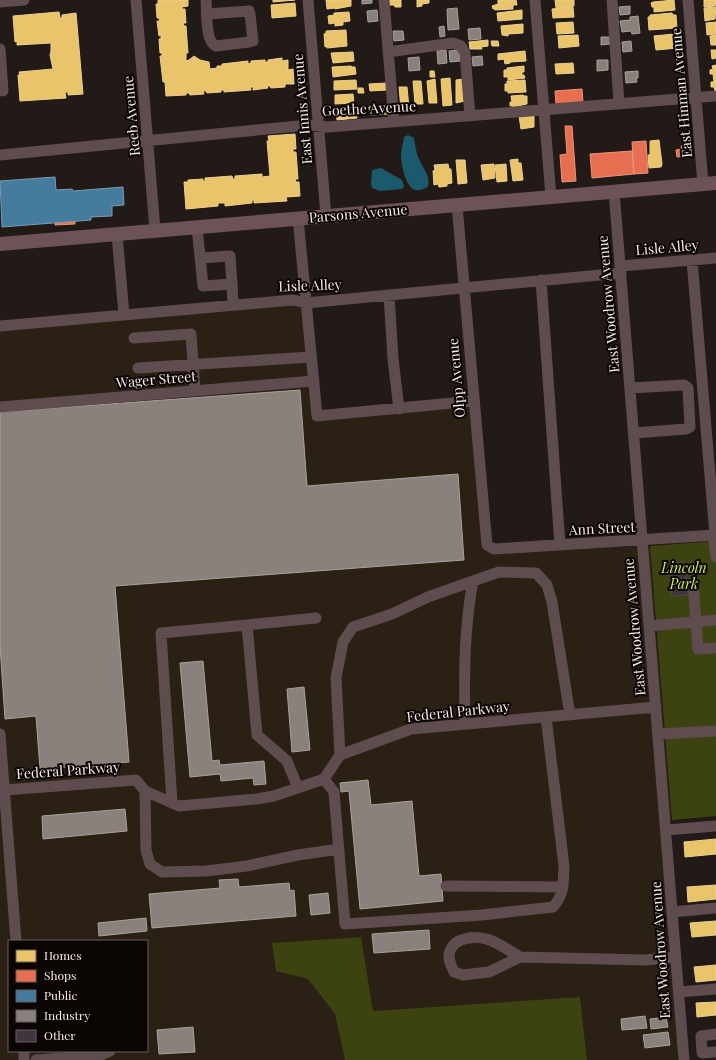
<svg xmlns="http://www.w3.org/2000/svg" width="716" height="1060" font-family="'Playfair Display',serif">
<rect width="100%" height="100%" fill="#221a16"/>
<path fill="#2a2013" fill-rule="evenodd" d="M307,300l10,113 157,-12 13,149 163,-4 22,274 -8,12 18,228h-95l-7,-63 -208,14 -11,-73 -85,33 32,8 27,35 10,46h-345v-735zM9,941h138v110h-138z"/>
<path fill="#3c4210" d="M716,541v275l-44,4 -22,-274z
M361,937l12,74 207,-14 7,63h-242l-10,-46 -27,-35 -32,-8 -4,-28z"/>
<path fill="#1b596c" d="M408,135l6,3c1,6 2,13 4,19 4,10 13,19 10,30 -5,2 -11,5 -15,2 -9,-6 -12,-27 -12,-36 1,-5 2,-11 3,-16z
M381,168l21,12 2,6 -2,3 -22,2 -8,-3 -1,-4 1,-14z"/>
<path fill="#e9c46a" stroke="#edd090" d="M158,0h30v6l-6,1v2h3l1,14h-3l1,3h2l2,27h-2v8l3,-1 5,-4 6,4 9,2 1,7 7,-1v-2h5v-2l26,-3v3l3,-1v-2l14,-1v2h3v-2l14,-2v3l6,-1v10l5,-1 1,15h-9v3l-14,1 -1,-2h-3l1,2 -15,2v-3h-3l1,3 -27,2v-2h-3v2l-14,1 -1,-2h-3l1,3 -14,1 -1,-2h-3v2l-20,1 -1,-14h-2l-3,-26h2v-3h-2l-1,-14h2v-4l-2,1 -2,-15h3l-1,-3h-2l-1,-14h2z
M273,0h22l-22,2z
M326,0h25v6l-16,3v-1l-8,1z
M389,0h12v7h-6l-1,-2h-4z
M417,0h12v3l-7,1v2l-5,1z
M498,0h18l1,5h-4v4l-18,1v-1h-2l-1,-3 6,-2z
M555,0h19v6l-18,2z
M674,0l1,10 -21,2v-5h-2l-1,-4 2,-1z
M704,0h12v4l-1,2 -11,1z
M295,3l1,13 -24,2 -1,-13z
M573,7l1,10 -21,1 -1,-9z
M716,7l-1,12 -10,2 -1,-13z
M522,10v9l-24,2 -1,-8z
M59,12l1,6h2v-3l14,-2 7,81 -15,1v-3h-3l1,6 -46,3 -2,-26h2l-1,-3 34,-3 -3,-14 1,-4v-8l-34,2v-4l-2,1 -2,-26z
M349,12l1,9 -7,1v3l-8,1v-3l-6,1 -1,-8 6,-1v-2z
M672,13l1,2h3l1,13 -28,2 -1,-13h2v-2z
M573,22l1,11 -17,1 -1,-11z
M716,22v12l-9,1 -1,-12z
M523,24v9l-15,1v2l-6,-1 -1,-9z
M346,30l1,16 -20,2v-2l-2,1 -1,-13 2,-1v-2z
M674,34l3,1 1,13 -22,2 -2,-14z
M578,35l1,11 -20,2 -1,-12z
M716,35v10h-5l-1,-9z
M488,40v6l-7,1 1,2h-12l-1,-7z
M491,41h7l1,5h-7z
M711,50h5v8l-4,1z
M525,51l1,10 -16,1v1l-5,1 -1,-5 -6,1v-6z
M353,52l1,9 -21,2 -2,-10z
M573,63l1,10 -18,1 -1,-10z
M716,65v26h-1l-1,-4h-3v-5h3l-1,-8h-3v-4l3,-1 -1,-3z
M351,66l1,1h3l1,7 -23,3 -1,-10z
M524,66v6h-2v3h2l1,3 -17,2v-3h-4v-7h3v-2z
M430,71h4l1,6h-5z
M450,78l2,27 -9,1 -2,-27z
M435,79l2,24h-8l-2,-22z
M463,79l2,22 -9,2v-23z
M356,80l1,9 -23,1v-9z
M525,80l1,12 -18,1v-2h-3v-7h2v-3z
M413,81h8l2,23h-8z
M386,83l1,7 -17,1 -1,-7z
M399,87h8l2,21 -8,1z
M358,88h5l1,5h-6z
M353,94l1,9 -19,1v-9z
M523,95l1,1h3v8l-15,3v-2l-2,1v-4h2l-1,-6z
M389,104l-1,10 -18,1 -1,-8z
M354,107l3,11 -20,2 -1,-11z
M534,114v13l-13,2 -2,-13z
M295,134l1,15h-3v3h3l2,27h-3l1,3h3l1,14 -14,1 1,4 -33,2v-3h-2v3l-27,3v-3h-7v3l-32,3 -2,-27h4v-2l15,-1v3l2,-1v-3l27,-2 1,3h2v-3l27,-2v3l8,-1 -3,-35h2l-1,-5z
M659,140l3,24 -1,3 -12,1 -1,-13h2v-14z
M518,159v4h3l2,17 -10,1 -3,-21z
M456,160h9l2,23 -9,1z
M448,164l1,5h2l1,14 -5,1v2l-7,1h-1l-1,-3 -4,1 -1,-14 2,-1 -1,-5z
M494,164l1,14 -12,2 -2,-15z
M506,164l1,17 -10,1 -2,-17z
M716,839v15l-31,3 -1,-15z
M716,885v14l-28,3 -1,-15z
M716,921v14l-24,2 -2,-14z
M716,965v15l-20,2 -2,-15z
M716,1002v13l-19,2 -1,-14z"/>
<path fill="#e76f51" stroke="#ec947e" d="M582,89l1,13 -27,2 -1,-13z
M565,126h7l4,55 -14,1 -2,-27 7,-1z
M646,141l2,32 -14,1 -2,-32z
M690,145l1,11 -14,1 -1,-7 6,-1 -1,-3z
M632,151l2,23 -42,4 -2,-24z
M75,221v3l-20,1v-2z"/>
<path fill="#457b9d" stroke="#7a9db3" d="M55,177l1,13 16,-1 1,2 50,-4 1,18 -12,1v10l-21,1v3l-89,7 -2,-46z"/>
<path fill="#8a817c" stroke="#aaa19c" d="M362,0h10v3l-10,1z
M630,6v8l-10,1 -1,-8z
M457,8l2,21 -11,1 -1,-21z
M377,10l1,11 -10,1 -1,-11z
M638,16l2,17 -8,1 -1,-3 -9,1 -2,-11 10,-1v-3z
M444,26l1,10 -5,1 -1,-10z
M480,28l1,11 -12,1 -1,-11z
M393,31h10l1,9 -10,1z
M601,37h9v7l-9,1z
M631,41l1,10 -9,1 -1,-10z
M446,50l1,13 -9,1 -1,-13z
M459,50l1,11 -10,1 -1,-11z
M482,56l1,9 -10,1 -1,-9z
M419,57l1,13 -11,1 -1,-13z
M597,60h11v10l-11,1z
M638,71v7h-2l1,4 -11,1 -1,-11z
M300,390l7,96 151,-12 6,86 -349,26 14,176 -89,7 -4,-53 -31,3 -5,-73v-234z
M203,661l9,100 7,-1 1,5 44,-4 2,23 -12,1 -1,-7 -32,3 -1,-7 -30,3 -10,-114z
M304,687l6,63 -18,2 -5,-63z
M368,780l3,25 41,-4 7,75 22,-2 2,27 -83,8 -11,-118 -8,1 -1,-9z
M125,809l2,22 -84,8 -1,-23z
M238,879l1,8 50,-4 1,8 4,-1 2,26 -144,12 -3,-34 71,-6 -1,-8z
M328,893l2,20 -19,2 -2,-20z
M146,918l1,13 -48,5 -1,-13z
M429,930l1,19 -56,4 -2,-19z
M645,1016l2,12 -25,2 -1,-11z
M666,1017l2,10 -17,2 -1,-10z
M193,1027l2,25 -36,2 -2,-24z
M668,1032l2,13 -25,3 -2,-13z"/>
<path fill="#42343e" stroke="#4e4949" d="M685,562l3,33 -16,1 -3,-33z"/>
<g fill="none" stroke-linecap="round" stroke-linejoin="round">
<path stroke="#5f4c4f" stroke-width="11" d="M136,0l19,230
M206,0c1,11 -1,42 10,46l33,-4 4,-1 -3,-27 -1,-3 -42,3
M308,0l18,216
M384,0l10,121
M535,0l16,197
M612,0l7,104
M688,0l15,184
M0,2l24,-2
M0,49l3,42
M388,52l65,-9 8,3 4,7 5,63
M0,155l309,-30 19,2 388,-31
M614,191l70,869
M457,205l30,340 7,4 222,-14
M298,218l19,198 156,-15
M197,227l6,59 29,-2 1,21
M117,234l7,81
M201,258l29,-2 2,28
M692,260l23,275
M621,266l95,-8
M541,280l19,265
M389,295l4,64 6,50
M0,326l293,-26 13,3 315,-30
M134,338l57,-4 4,57
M138,368l173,-11
M630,388l54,-3 4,3 2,39 -4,2 -52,4
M0,407l314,-26
M713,535l3,22
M693,583l5,66 18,-1
M247,625l69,-7
M649,626l67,-6
M465,724c-1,-48 -1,-96 8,-143l26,-9 37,1 11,12 5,17 18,113
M0,734l16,207
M658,734l58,-3
M340,755l-4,-77 7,-36 10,-15 39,-13 36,-17 45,-16
M324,779l10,13 11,132 137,-9 71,-8c12,-14 10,-23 11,-41l-18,-149
M5,790l131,-10 9,11 34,15 78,-7 17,-3 50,-17 16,-24 71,-26 245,-22
M145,791l1,59 4,14 12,8 44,-1 41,-5 51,-11 41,-6
M172,802l-11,-169 86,-8 10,110 30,26 11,27
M666,830l50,-4
M446,886l117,1
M672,912l44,-4
M520,957c-10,-6 -24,-16 -34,-18 -11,-3 -31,-2 -36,12 -3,7 1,14 4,21l9,3 26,-3 31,-15 125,3 30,-3
M679,992l37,-3
M716,1034l-15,2 1,17 14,-1
M24,1051v9
M36,1060l65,-5 9,-4"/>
<path stroke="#6d5258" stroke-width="14" d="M0,244l716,-61"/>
</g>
<g text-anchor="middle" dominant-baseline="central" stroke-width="4" stroke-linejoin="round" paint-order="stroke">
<g font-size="14" fill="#f6ebe7" stroke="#0b0504">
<text transform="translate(681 93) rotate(-95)">East Hinman Avenue</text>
<text transform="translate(369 108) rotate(-3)">Goethe Avenue</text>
<text transform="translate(302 109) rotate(-95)">East Innis Avenue</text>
<text transform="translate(131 116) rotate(-95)">Reeb Avenue</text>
<text transform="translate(358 213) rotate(-5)">Parsons Avenue</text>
<text transform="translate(667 247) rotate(-5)">Lisle Alley</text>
<text transform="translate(310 285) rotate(-2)">Lisle Alley</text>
<text transform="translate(608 304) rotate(-95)">East Woodrow Avenue</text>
<text transform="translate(456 378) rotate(-95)">Olpp Avenue</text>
<text transform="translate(156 379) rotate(-5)">Wager Street</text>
<text transform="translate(602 528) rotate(-3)">Ann Street</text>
<text transform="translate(634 627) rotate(-95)">East Woodrow Avenue</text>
<text transform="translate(458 711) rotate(-6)">Federal Parkway</text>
<text transform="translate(68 770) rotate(-4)">Federal Parkway</text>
<text transform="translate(660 950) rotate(-94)">East Woodrow Avenue</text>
</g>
<g font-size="14" font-style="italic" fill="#d0e666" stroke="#0b0504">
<text x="684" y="567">Lincoln<tspan x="684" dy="16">Park</tspan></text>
</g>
</g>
<rect x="8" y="940" width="140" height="112" fill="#0b0504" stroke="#69615f"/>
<rect x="16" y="950" width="20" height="12" fill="#e9c46a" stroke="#69615f"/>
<text x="44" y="960" font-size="12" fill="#f6ebe7">Homes</text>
<rect x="16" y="970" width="20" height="12" fill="#e76f51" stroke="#69615f"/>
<text x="44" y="980" font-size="12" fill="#f6ebe7">Shops</text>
<rect x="16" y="990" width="20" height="12" fill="#457b9d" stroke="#69615f"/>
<text x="44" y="1000" font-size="12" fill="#f6ebe7">Public</text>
<rect x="16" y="1010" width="20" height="12" fill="#8a817c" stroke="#69615f"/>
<text x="44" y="1020" font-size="12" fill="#f6ebe7">Industry</text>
<rect x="16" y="1030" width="20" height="12" fill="#42343e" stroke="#69615f"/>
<text x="44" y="1040" font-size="12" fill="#f6ebe7">Other</text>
</svg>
